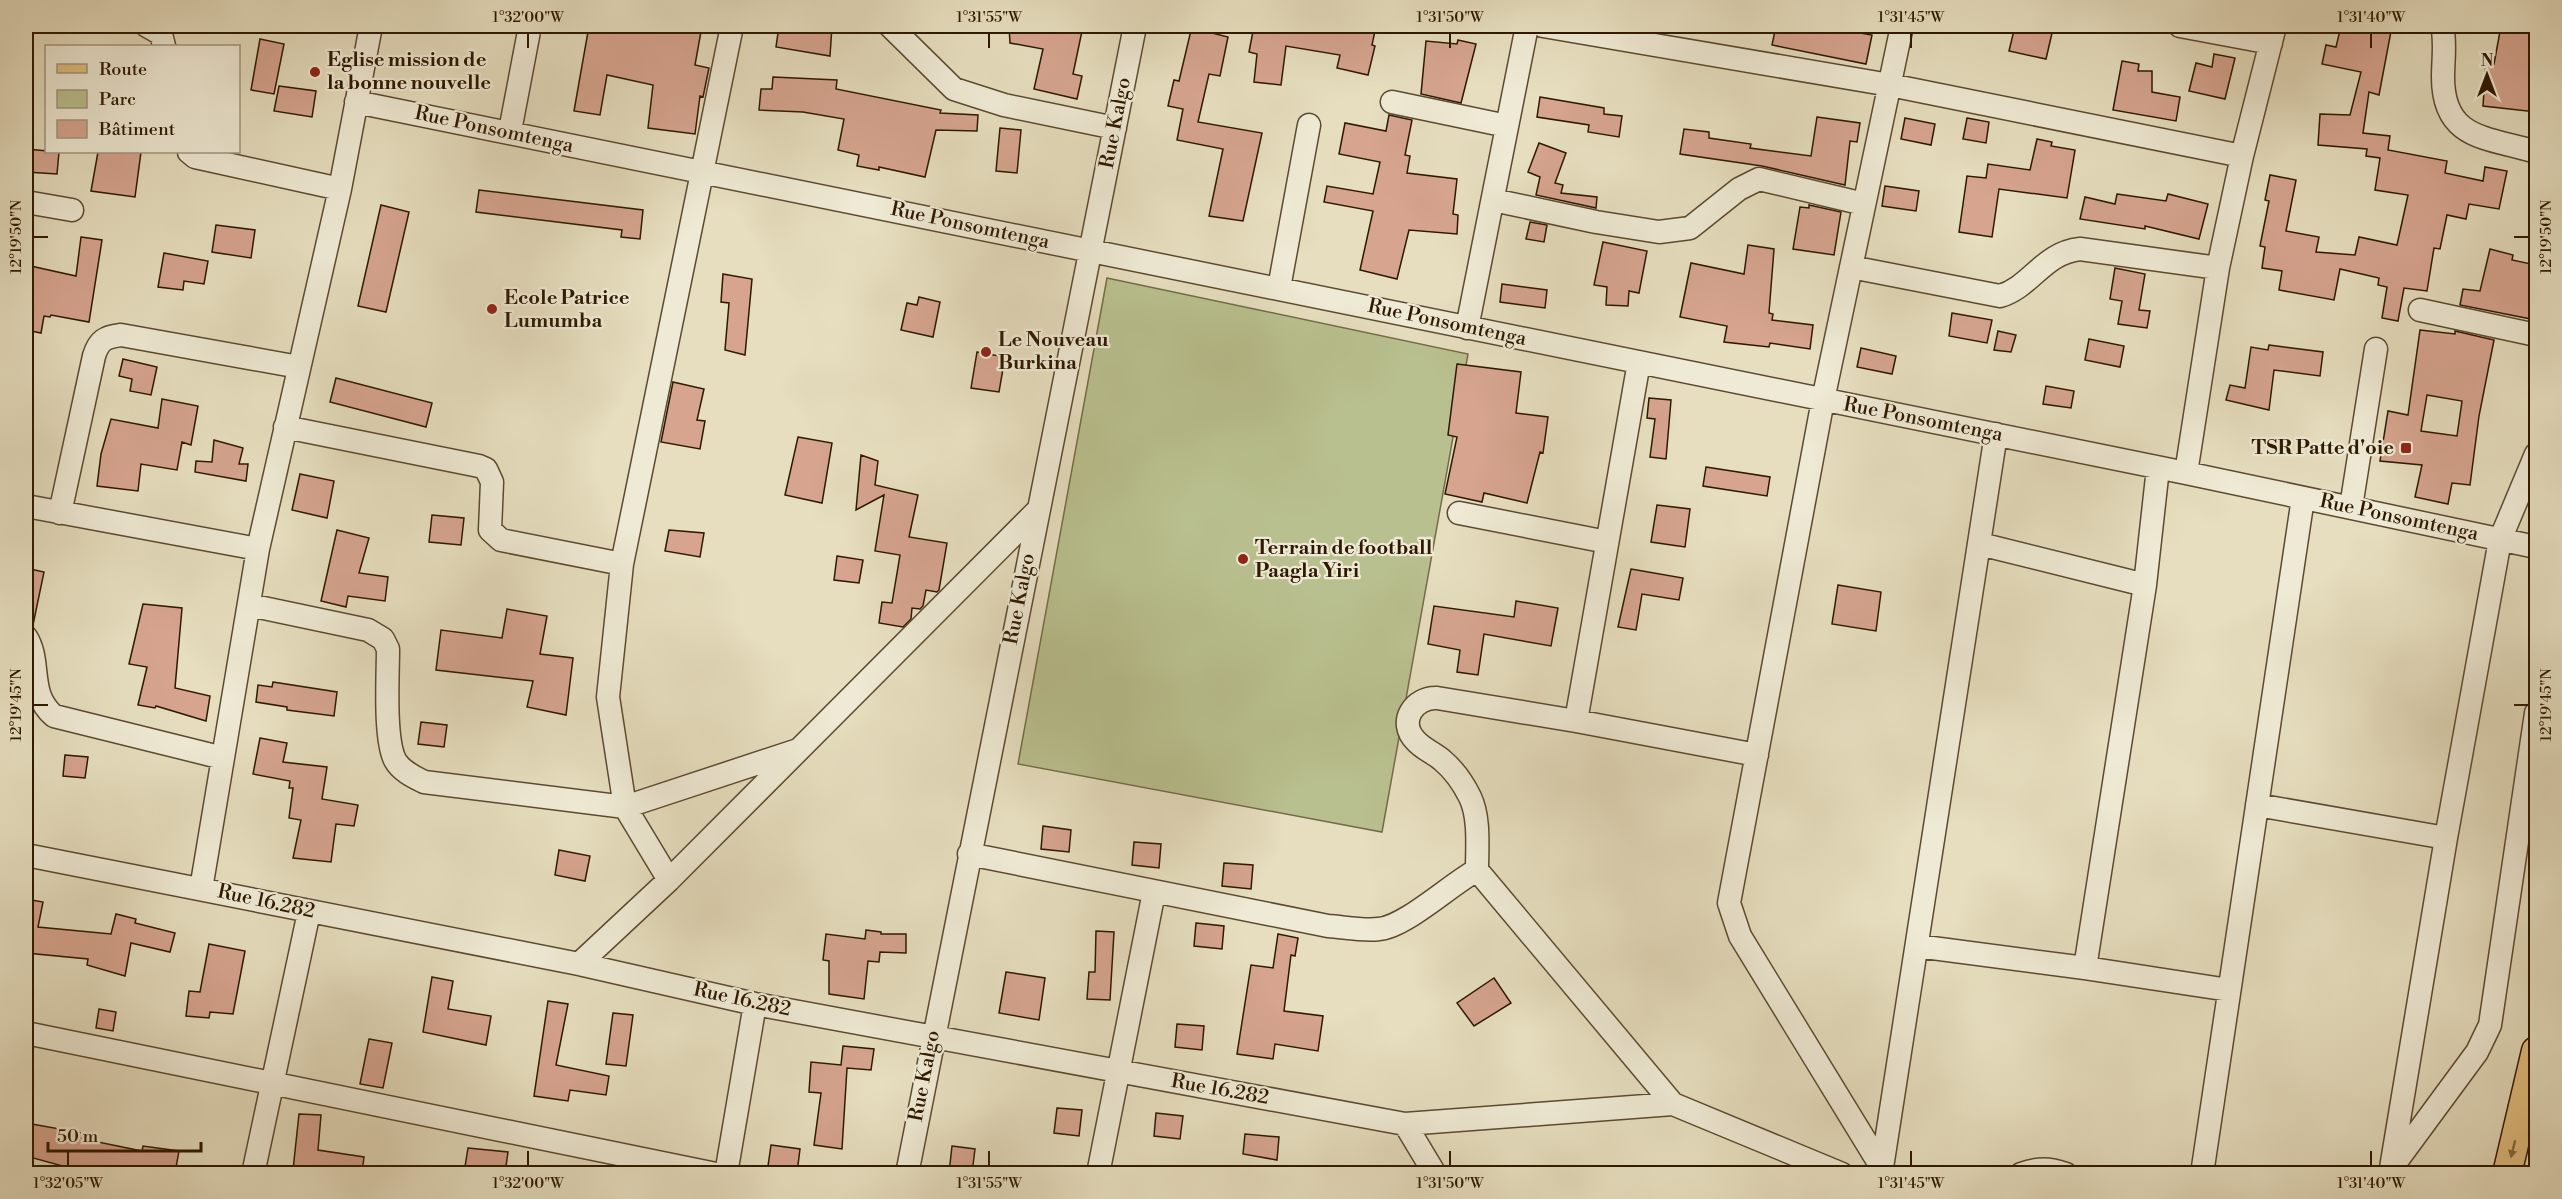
<svg xmlns="http://www.w3.org/2000/svg" width="2562" height="1199" font-family="'Libre Bodoni',serif">
<rect width="100%" height="100%" fill="#e6debf"/>
<filter id="stains"><feTurbulence type="fractalNoise" baseFrequency=".00333" numOctaves="4"/><feColorMatrix values="0 0 0 0 .2 0 0 0 0 .09 0 0 0 0 .02 0 0 0 .5 -.17"/></filter>
<radialGradient id="worn" r=".72"><stop offset=".6" stop-color="#630" stop-opacity="0"/><stop offset="1" stop-color="#630" stop-opacity=".3"/></radialGradient>
<path fill="#b9c08f" stroke="#746c48" stroke-width="1.5" d="M1107,278l361,76 -86,478 -364,-68z"/>
<path fill="#d6a48f" stroke="#2e1800" stroke-width="1.5" fill-rule="evenodd" d="M589,26h113l-7,39 14,3 -6,29 -3,-1 -5,38 -47,-6 5,-43 -46,-10 -7,40 -26,-4z
M779,26h53l-2,30 -54,-9z
M1009,26h47l26,5 -9,43 9,2 -5,23 -43,-10 9,-40 -33,-6z
M1192,26h17l-1,6 20,5 -8,39 -11,-2 -11,48 64,11 -19,88 -34,-5 14,-67 -46,-9 6,-31 -15,-3 6,-26 5,1z
M1254,26h40l47,7 1,-7h34l-4,19 3,1 -7,29 -31,-7 3,-13 -54,-9 -5,39 -27,-3 3,-28 -8,-2z
M1776,26h45l51,9 -6,29 -94,-19z
M2015,26l37,7 -6,26 -37,-8z
M2341,26h51l-13,69 -10,-3 -6,41 27,3 -2,14 59,11 -2,12 38,8 2,-14 22,4 -8,38 -30,-5 -3,15 -19,-4 -7,34 -6,-1 -7,43 -23,-3 -6,33 -16,-3 5,-31 -9,-2 1,-7 -39,-9 -6,31 -55,-10 3,-19 -20,-3 3,-21 -5,-1 9,-45 -4,-1 5,-25 26,5 -10,51 33,6 -3,15 39,3 4,-18 38,8 11,-50 -33,-5 5,-32 -14,-2 1,-7 -49,-4 2,-31 30,1 11,-43 -39,-8 4,-19 10,2z
M2501,26h35v86l-53,-6 3,-44 8,2z
M260,39l24,5 -10,50 -23,-4z
M1458,40l18,4 -15,59 -40,-9 5,-53 31,3z
M2214,54l21,4 -10,41 -36,-8 7,-28 16,4z
M2122,61l17,3 -1,7h14v21l28,5 -4,24 -63,-11z
M773,77l64,3 -1,9 105,21 -1,3 38,2 -1,16 -41,-1 -11,47 -46,-10v3l-22,-4 2,-11 -21,-5 6,-31 -41,-7 -44,-2 2,-21h11z
M279,86l37,5 -4,26 -38,-6z
M1540,97l64,11v6l18,2 -3,21 -31,-5 1,-7 -52,-8z
M1389,115l23,5 -7,35 5,1 -3,17 50,6 -4,35 5,1 -1,19 -48,-4 -12,49 -37,-9 13,-59 -49,-9 3,-16 46,8 7,-32 -41,-8 6,-31 41,8z
M1817,117l43,6 -3,19 -7,-1 -5,44 -83,-19 -82,-12 4,-25 25,3v6l42,6 -1,4 61,8z
M1905,118l30,6 -4,21 -30,-6z
M1967,118l22,4 -3,21 -23,-4z
M1000,128l21,2 -4,43 -21,-2z
M2037,139l15,3 -1,4 24,4 -8,48 -68,-9 -7,48 -33,-5 8,-56 19,2 2,-14 42,6z
M1539,143l27,10 -11,30 8,2 -2,8 36,4 -1,11 -60,-13 4,-18 -12,-5z
M26,149l33,3 -2,22 -31,-2z
M98,152h43l-6,45 -44,-6z
M1885,186l34,5 -3,20 -34,-5z
M479,190l164,20 -3,29 -19,-2 1,-7 -146,-18z
M2117,194l49,7 2,-7 40,10 -9,35 -54,-13v3l-65,-10 5,-22 30,7z
M381,205l28,7 -23,100 -28,-6z
M1809,205l32,7 -7,43 -41,-6 7,-42 9,1z
M1530,222l17,3 -3,17 -18,-3z
M216,225l39,5 -4,28 -39,-6z
M81,237l21,3 -13,82 -38,-7 -1,2 -6,-1 -3,17 -15,-3v-65l50,11z
M1603,242l44,9 -8,42 -10,-2 -1,15 -22,-1 1,-18 -13,-2z
M1748,245l26,4 -5,64 4,1 -1,6 41,5 -3,24 -40,-6 -1,4 -45,-5 3,-16 -47,-9 11,-54 53,11z
M2490,249l23,6 -1,5 24,5v55l-76,-15 3,-16 17,2z
M164,253l44,8 -4,23 -20,-3 -1,9 -25,-3z
M2115,268l30,6 -6,36 11,1 -3,17 -29,-4 4,-23 -12,-2z
M723,274l29,5 -7,76 -20,-5 4,-47 -8,-1z
M1502,284l45,6 -2,18 -45,-6z
M919,297l21,5 -7,35 -32,-7 6,-27 10,2z
M1952,313l40,7 -5,23 -38,-7z
M2420,330l35,4v-3l39,9 -15,76 -9,69 -18,-2 -4,21 -33,-7 7,-32 -42,-4 8,-50 20,4zM2427,395l35,6 -5,35 -36,-5z
M1998,331l18,4 -5,17 -17,-2z
M2089,339l35,7 -4,21 -35,-7z
M2269,345l54,7 -3,24 -46,-6 -5,40 -43,-10 4,-15 15,3 6,-41 17,3z
M1861,348l35,8 -4,18 -35,-7z
M977,352l28,5 -6,35 -28,-4z
M123,359l34,8 -6,28 -21,-4 2,-12 -13,-3z
M1457,364l64,8 -5,41 32,4 -5,36 -3,-1 -13,51 -43,-10 -2,9 -37,-8 12,-57 -9,-2z
M336,378l96,25 -6,24 -96,-25z
M673,382l31,7 -7,31 8,1 -5,28 -39,-7z
M2046,386l28,5 -3,17 -28,-4z
M1649,398l22,2 -5,59 -16,-2 5,-38 -8,-1z
M162,399l36,7 -7,39 -9,-3 -5,28 -36,-6 -3,27 -41,-5 4,-32 10,-35 47,9z
M798,437l34,6 -10,60 -37,-8z
M214,440l29,8 -4,16h9l-2,17 -51,-9 1,-11 16,1z
M861,455l17,6 -3,24 43,10 -9,42 38,6 -8,47 -2,2 -11,-2 -3,16 -3,3 -8,-1 -1,11 -8,8 -24,-4 3,-21 10,1 8,-48 -25,-4 9,-56 -28,15z
M1706,467l64,10 -3,19 -64,-10z
M300,474l34,7 -7,37 -35,-8z
M1657,505l33,4 -5,38 -34,-5z
M432,515l32,3 -3,27 -32,-3z
M337,530l32,8 -10,35 29,4 -3,24 -37,-5 -2,11 -25,-6z
M669,530l35,3 -4,24 -35,-6z
M837,556l26,4 -4,23 -25,-3z
M26,568l18,4 -11,53 -7,-1z
M1631,569l52,9 -4,22 -37,-6 -6,36 -18,-3z
M1838,585l43,7 -5,39 -44,-7z
M1516,601l42,7 -7,38 -67,-12 -6,41 -21,-3 3,-22 -32,-6 6,-38 80,11z
M143,604l39,4 -7,80 35,8 -4,25 -50,-15 -1,2 -17,-3 9,-38 -18,-3z
M507,609l40,7 -7,38 33,4 -7,57 -39,-8 6,-26 -97,-11 5,-40 61,8z
M273,682l64,10 -3,24 -47,-6v-3l-31,-5 2,-17 14,2z
M421,722l26,3 -3,22 -26,-3z
M260,738l27,5 -4,19 44,5 -5,32 36,6 -4,21 -18,-2 -5,38 -38,-4 8,-38 -12,-2 4,-30h-4l1,-7 -37,-7z
M65,755l23,2 -3,21 -22,-2z
M1043,826l28,4 -2,22 -28,-3z
M1134,842l27,2 -2,24 -27,-3z
M559,850l31,6 -5,25 -30,-6z
M1224,863l29,2 -2,24 -29,-3z
M26,899l17,3 -5,25 73,7 5,-20 20,5 -1,4 40,10 -5,19 -39,-9 -6,33 -38,-11 1,-6 -62,-6z
M1196,923l28,3 -2,23 -28,-3z
M866,930l15,2v2h25v19l-26,-1 -1,10 -11,-1 -4,38 -35,-5v-33l-6,-1 3,-26 39,5z
M1096,931l18,1 -4,68 -23,-1 2,-27h6z
M1278,934l20,4 -3,18 -4,-1 -7,56 39,5 -5,35 -43,-7 -2,15 -36,-5 14,-89 22,3z
M209,944l36,7 -12,63 -23,-2 -1,6 -23,-2 3,-25 11,1z
M1006,972l39,6 -6,42 -40,-7z
M432,977l21,4 -5,28 43,7 -5,29 -63,-13z
M1494,978l17,25 -37,23 -17,-23z
M548,1001l20,3 -12,61 53,11 -3,19 -36,-5 -2,11 -34,-5z
M99,1009l17,3 -3,19 -17,-3z
M613,1013l20,2 -7,51 -20,-2z
M1177,1024l27,2 -2,24 -27,-3z
M369,1039l23,4 -9,45 -23,-4z
M843,1046l31,3 -3,21 -24,-2 -5,81 -28,-4 7,-52 -12,-1 2,-30 30,3z
M1057,1108l25,2 -3,26 -25,-3z
M1156,1113l27,3 -3,23 -26,-3z
M299,1114l22,1 -3,35 46,7 -2,16 -69,-3z
M26,1123l68,12 -1,6 49,10 1,-5 36,5 -4,22 -57,-6v6h-42l1,-3 -51,-14z
M1245,1134l34,3 -2,23 -34,-6z
M771,1145l29,4 -3,24h-30z
M952,1146l23,3 -3,24h-23z
M468,1148l40,4 -3,21h-41z"/>
<g fill="none" stroke-linecap="round" stroke-linejoin="round">
<g stroke="#5c4a30" stroke-width="25">
<path id="minor" d="M147,26l14,8 3,12
M732,26l-110,538 -14,133 17,110 173,-57
M890,26l64,63 50,16 111,23
M1543,26l347,59 352,71
M2180,26l91,17
M2442,26c4,15 1,35 1,51 0,63 44,60 93,75
M356,102l1830,371 350,74
M1392,102l115,24
M510,131l20,-105
M189,152l6,5 145,32
M1493,200l103,22 63,10 31,-4 49,-39 20,-10 105,25
M26,202l46,8
M1851,267l149,29c31,-9 43,-43 80,-47l138,19
M1279,288l30,-163
M2420,310l116,25
M1467,328l60,-302
M285,427l194,39 7,3 6,13 -2,48 11,10 121,24
M2186,473l32,-205 24,-112 33,-130
M26,506l232,43
M2351,507l25,-158
M60,513l34,-157c5,-16 11,-19 27,-21l178,32
M1459,513l148,29
M1980,544l165,41
M249,605l119,25 15,9 5,10c0,26 -4,89 7,111 6,11 19,17 29,22l201,25 44,73
M26,637c16,25 1,56 28,79l169,42
M1576,721l63,-359
M2257,805l189,33
M969,854l359,72c16,1 34,5 51,3 26,-2 72,-45 98,-59l196,234
M26,855l553,109 176,40 650,120 30,50
M1477,870c0,-23 3,-52 -7,-73 -7,-14 -16,-27 -28,-37 -8,-7 -19,-11 -26,-19 -19,-19 -2,-44 21,-43l139,23 181,34
M201,889l57,-340 82,-360 31,-163
M1917,946l168,22 144,22
M579,964l90,-84 369,-370
M2085,968l60,-383 13,-117
M26,1033l690,141
M1405,1124l268,-20 169,70
M2393,1166l84,-114 13,-27 46,-312
M1882,1168l-142,-232 -11,-33 94,-503 79,-374
M253,1174l56,-262
M726,1174l29,-170
M907,1174l228,-1148
M1098,1174l56,-282
M1881,1174l115,-740
M2021,1174c17,-6 28,-6 45,0
M2202,1174l101,-676
M2390,1174l56,-336 54,-298 36,-86"/>
</g>
<g stroke="#2e1800" stroke-width="31">
<path id="major" d="M2507,1174l29,-123"/>
</g>
<use href="#minor" stroke="#efead5" stroke-width="22"/>
<use href="#major" stroke="#e3bf80" stroke-width="28"/>
</g>
<defs><path id="oneway-solid" d="M-6-.8H1V-3.2L6.5 0L1 3.2V.8H-6Z" transform="scale(1.5)"/></defs>
<use fill="#886c40" href="#oneway-solid" transform="translate(2513 1149) rotate(104)"/>
<path fill="none" stroke="#2e1800" stroke-width="2" d="M528,33v15M989,33v15M1450,33v15M1911,33v15M2371,33v15M33,237h15M2514,237h15M33,705h15M2514,705h15M68,1151v15M528,1151v15M989,1151v15M1450,1151v15M1911,1151v15M2371,1151v15"/>
<g fill="#8f2418" stroke="#efead5" stroke-width="2">
<circle cx="315" cy="72" r="6"/>
<circle cx="492" cy="309" r="6"/>
<circle cx="986" cy="352" r="6"/>
<rect x="2400" y="442" width="12" height="12" rx="3"/>
<circle cx="1243" cy="559" r="6"/>
</g>
<g text-anchor="middle" dominant-baseline="central" stroke-width="4.5" stroke-linejoin="round" paint-order="stroke">
<g font-size="20" font-weight="bold" fill="#2e1800" stroke="#efead5" text-anchor="start">
<text x="327" y="60">Eglise mission de<tspan x="327" dy="23">la bonne nouvelle</tspan></text>
<text x="504" y="298">Ecole Patrice<tspan x="504" dy="23">Lumumba</tspan></text>
<text x="998" y="340">Le Nouveau<tspan x="998" dy="23">Burkina</tspan></text>
<text x="2394" y="448" text-anchor="end">TSR Patte d'oie</text>
<text x="1255" y="548">Terrain de football<tspan x="1255" dy="23">Paagla Yiri</tspan></text>
</g>
<g font-size="20" fill="#2e1800" stroke="#efead5">
<text transform="translate(1116 123) rotate(-79)">Rue Kalgo</text>
<text transform="translate(494 130) rotate(12)">Rue Ponsomtenga</text>
<text transform="translate(970 226) rotate(12)">Rue Ponsomtenga</text>
<text transform="translate(1447 323) rotate(12)">Rue Ponsomtenga</text>
<text transform="translate(1923 420) rotate(11)">Rue Ponsomtenga</text>
<text transform="translate(2399 518) rotate(12)">Rue Ponsomtenga</text>
<text transform="translate(1020 599) rotate(-79)">Rue Kalgo</text>
<text transform="translate(266 902) rotate(12)">Rue 16.282</text>
<text transform="translate(742 1000) rotate(12)">Rue 16.282</text>
<text transform="translate(925 1076) rotate(-79)">Rue Kalgo</text>
<text transform="translate(1220 1090) rotate(10)">Rue 16.282</text>
</g>
</g>
<rect width="2562" height="1199" fill="none" stroke="#e6debf" stroke-width="66"/>
<rect x="45" y="45" width="195" height="108" fill="#efead5" stroke="#a29680" stroke-width="1.5"/>
<rect x="57" y="64" width="30" height="9" fill="#e3bf80" stroke="#a29680" stroke-width="1.5"/>
<text x="99" y="75" font-size="18" fill="#2e1800">Route</text>
<rect x="57" y="90" width="30" height="18" fill="#b9c08f" stroke="#a29680" stroke-width="1.5"/>
<text x="99" y="105" font-size="18" fill="#2e1800">Parc</text>
<rect x="57" y="120" width="30" height="18" fill="#d6a48f" stroke="#a29680" stroke-width="1.5"/>
<text x="99" y="135" font-size="18" fill="#2e1800">Bâtiment</text>
<g transform="translate(2487 75)" stroke="#efead5" stroke-width="4.5" paint-order="stroke">
<path d="M0-4.5L10 22L0 15L-10 22Z" fill="#2e1800"/>
<text y="-9" font-size="16" font-weight="bold" text-anchor="middle" fill="#2e1800">N</text>
</g>
<path d="M48 1142v9h153v-9" fill="none" stroke="#2e1800" stroke-width="3"/>
<text x="57" y="1142" font-size="18" fill="#2e1800" stroke="#efead5" stroke-width="4.5" paint-order="stroke">50 m</text>
<rect x="33" y="33" width="2496" height="1133" fill="none" stroke="#2e1800" stroke-width="2"/>
<g font-size="15" text-anchor="middle" fill="#2e1800">
<text x="528" y="22">1°32'00"W</text>
<text x="989" y="22">1°31'55"W</text>
<text x="1450" y="22">1°31'50"W</text>
<text x="1911" y="22">1°31'45"W</text>
<text x="2371" y="22">1°31'40"W</text>
<text transform="translate(16 237) rotate(-90)" y="5">12°19'50"N</text>
<text transform="translate(2546 237) rotate(-90)" y="5">12°19'50"N</text>
<text transform="translate(16 705) rotate(-90)" y="5">12°19'45"N</text>
<text transform="translate(2546 705) rotate(-90)" y="5">12°19'45"N</text>
<text x="68" y="1188">1°32'05"W</text>
<text x="528" y="1188">1°32'00"W</text>
<text x="989" y="1188">1°31'55"W</text>
<text x="1450" y="1188">1°31'50"W</text>
<text x="1911" y="1188">1°31'45"W</text>
<text x="2371" y="1188">1°31'40"W</text>
</g>
<rect width="100%" height="100%" filter="url(#stains)"/>
<rect width="100%" height="100%" fill="url(#worn)"/>
</svg>
